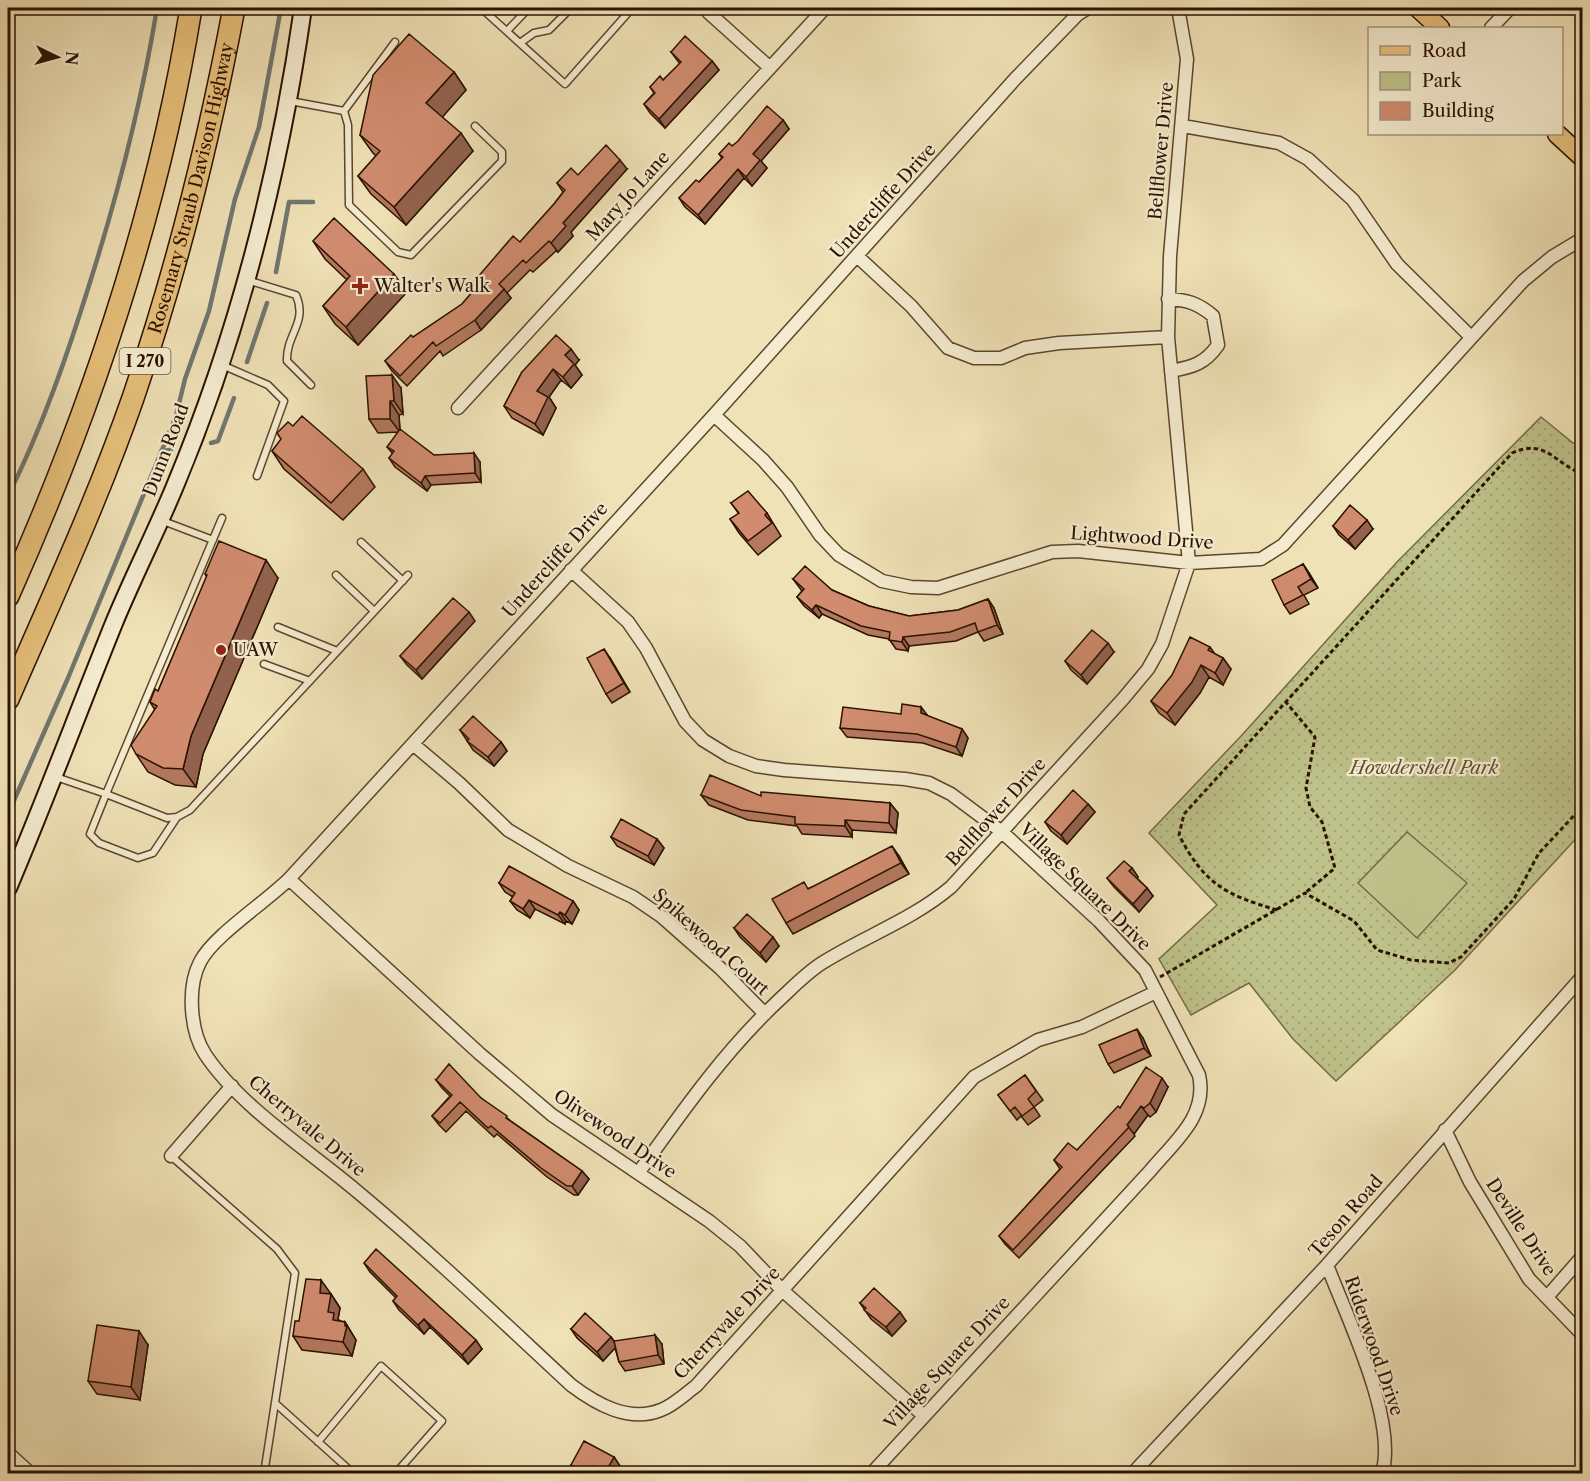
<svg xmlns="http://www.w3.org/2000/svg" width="1590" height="1481" font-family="'Libre Caslon Text',serif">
<defs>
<pattern id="green-dots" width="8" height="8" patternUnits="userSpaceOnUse" patternTransform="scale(1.5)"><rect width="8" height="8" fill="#bec28a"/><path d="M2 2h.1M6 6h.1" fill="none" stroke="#a3a675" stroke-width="1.8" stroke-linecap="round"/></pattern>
</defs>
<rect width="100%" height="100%" fill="#f0e2b7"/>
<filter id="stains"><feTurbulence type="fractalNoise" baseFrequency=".00333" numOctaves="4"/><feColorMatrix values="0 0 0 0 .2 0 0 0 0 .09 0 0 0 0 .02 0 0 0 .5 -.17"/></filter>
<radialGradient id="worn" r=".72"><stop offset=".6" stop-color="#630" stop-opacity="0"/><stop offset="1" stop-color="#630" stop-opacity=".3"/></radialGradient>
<path fill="url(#green-dots)" stroke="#746a45" stroke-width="1.5" d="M1541,417l32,26 9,1v388l-127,138 -119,111 -43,-42 -44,-56 -58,32 -32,-56 58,-54 -68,-72 93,-98 155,-173z"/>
<path fill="#bec28a" stroke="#746a45" stroke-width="1.5" d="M1407,832l60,51 -50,55 -59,-55z"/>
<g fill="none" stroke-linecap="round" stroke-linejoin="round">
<path stroke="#717770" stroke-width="4.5" d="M276,272l13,-70h24
M247,362l20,-59
M211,443l7,-2 16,-43
M161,451l10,-1
M8,496c35,-70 60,-143 83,-217 28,-89 51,-179 66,-271
M8,814l60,-136 108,-262 9,-37 24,-68 26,-112 24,-72 22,-119"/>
<g stroke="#5c462e" stroke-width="9">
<path id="lane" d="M481,8l84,76 62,-70
M507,31l22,-23
M520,43l14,-10 15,-3 22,-22
M290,101l54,10 4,14 1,80 49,47 13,3 91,-94v-9l-27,-26
M344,111l51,-69
M247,280l49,15c12,28 -10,39 -9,66l24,24
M222,365l46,20 16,16 -27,75
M1580,403l2,1
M222,518l-116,276 61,24 10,-1 13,-7 218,-235
M163,521l50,19
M361,542l42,39
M336,575l38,36
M278,627l59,24
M264,664l46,17
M56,777l50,17 -16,40 9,9 39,15 15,-5 24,-36
M171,1156l106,93 18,24 -31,201
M275,1403l79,71
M318,1442l63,-76 61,55 -47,53"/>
</g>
<g stroke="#5c462e" stroke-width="15">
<path id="street" d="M1088,8l-10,6 -63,65 -301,336 -425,464c-23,23 -76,57 -89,83 -13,25 -10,69 5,92 34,52 106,98 154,139 73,61 142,127 212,192 25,19 58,38 90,25 13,-5 24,-16 35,-24l278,-309 64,-37 44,-13 74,-35
M708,12l61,55
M1491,28l19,-20
M1183,126l96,17 29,16 45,41 44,64 74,73
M857,256l54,50 37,42 26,10h27l24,-10 34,-5 109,-6
M1168,299c19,1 30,4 45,17l5,29c-13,19 -26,22 -47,26
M458,408l367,-400
M714,415l49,45 24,27 33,48 19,20 43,26 29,6 27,1 114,-36 26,-1 111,12 72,-4 22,-14 240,-264 29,-24 30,-18
M571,570l57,52 18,26 39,73 18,19 26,16 27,10 28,4 121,9 24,4 22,11 51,38 97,89 46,49 54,105c9,41 -24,66 -49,96l-279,303
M413,744l46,39 49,47 60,36 65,31 28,19 59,52 45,46
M289,879l191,175 72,61 157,106 31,25 42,44 141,125
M1445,1130l25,52 59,97 53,55
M171,1156l61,-70
M639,1172c43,-60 84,-119 138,-170 14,-13 28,-28 45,-39 43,-27 90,-43 129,-76l172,-188 25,-30 14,-25 27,-81 -21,-226 2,-81 17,-197 -9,-51
M1327,1265c20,53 71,155 55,209
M1547,1297l35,-40
M8,1453l23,21
M1132,1474l195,-209 255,-288"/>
</g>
<g stroke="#2b1200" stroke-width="20">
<path id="secondary" d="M8,888c37,-87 70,-176 106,-265 19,-46 42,-91 61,-137 63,-151 105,-317 128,-478"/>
</g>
<g stroke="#2b1200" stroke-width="21">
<path id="primary" d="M1418,8l22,20
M1557,134l25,23"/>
</g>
<g stroke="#2b1200" stroke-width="24">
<g id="highway">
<path d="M8,596c84,-188 150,-385 183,-588"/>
<path id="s1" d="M8,699c43,-99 89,-198 125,-301 44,-128 76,-258 101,-390"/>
</g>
</g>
<path stroke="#2b1200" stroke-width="3" stroke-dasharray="4.5 3" stroke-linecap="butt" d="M1285,701l30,36 -9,51 4,19 12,15 13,46 -30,25
M1277,910c-51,-15 -73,-26 -98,-75l5,-21 328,-361c34,-15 42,10 70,21
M1160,977l145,-84 49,28 23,29 34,10 38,3 12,-6 53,-58 25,-46 43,-46"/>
<use href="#lane" stroke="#f5ecd0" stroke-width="6"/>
<use href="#street" stroke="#f5ecd0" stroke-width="12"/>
<use href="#secondary" stroke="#f5ecd0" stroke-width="16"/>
<use href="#primary" stroke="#e8c17c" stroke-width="18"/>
<use href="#highway" stroke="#e8c17c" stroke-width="21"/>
</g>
<path fill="#b4785f" stroke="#2b1200" stroke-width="1.5" d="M671,52l41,9 7,9 -54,58 -15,-15 -6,-9 10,-11 -4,-6 13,-7 17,-16z
M454,72l12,18 -24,27 31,34 -67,74 -35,-31 -13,-18 18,-20 -3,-3 -13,-18z
M783,120l6,9 -28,32 6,7 -15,18 -8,-8 -39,46 -20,-17 -6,-9 20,-16 23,-24 -3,-4 13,-8z
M627,169l-56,63 2,4 -15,16 -2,-1 -23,21 -3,-2 -23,23 4,5 -30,32 -38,26 -3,-5 -33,35 -15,-15 -7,-10 28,-24 49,-33 12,-14 -3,-5 49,-43 34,-38 9,-12 -6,-9 21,-8z
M313,241l94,51 -49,53 -23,-21 -12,-18 24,-26 -22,-21z
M579,360l-4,5 7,10 -11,13 -10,-8 -12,17 7,11 -13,27 -31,-17 -8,-12 18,-34z
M401,388l2,26 -4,1 1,15 34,25 46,7 1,20 -50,3 -4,6 -32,-24 -6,-9 4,-4 -6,-7 12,-15 -21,1 -9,-14z
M293,426l70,43 12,18 -32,33 -59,-51 -12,-18z
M731,503l36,10 14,23 -23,19 -19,-22 -9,-14 9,-5z
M1333,526l40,3 -18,20 -16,-14z
M1303,564l6,9 9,15 -14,7 5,9 -19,10 -6,-9z
M205,574l73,4 -75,176 -7,33 -21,-2 -27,-13 -12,-18 19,-44 -5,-8 8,-11 49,-114z
M793,579l39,11 37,16 40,10 49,-6 30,-11 6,9 9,26 -19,7 -6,-9 -22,9 -47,5 -1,5 -12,-2 -7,-10 -21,-4 -46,-21 -3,4 -15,-12 -7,-9 5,-6z
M475,621l-53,58 -15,-14 -7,-9z
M1210,647l5,7 8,4 8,11 -8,16 -14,-8 -9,16 -25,32 -16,-12 -8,-12z
M1114,652l-27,32 -16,-14 -6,-9z
M610,658l20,34 -18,11 -6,-9z
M921,707l6,9 35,13 6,9 -6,18 -39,-13 -76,-6 -7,-9 61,-14z
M460,730l41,12 6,9 -13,15 -21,-16z
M701,795l60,1 129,7 8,10 -2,20 -44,-3v7l-50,-3 -5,-8 -49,-6 -39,-15z
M1088,804l7,8 -28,32 -16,-13 -6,-9z
M611,837l46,2 7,9 -10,17 -37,-19z
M899,856l10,18 -116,60 -7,-11 23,-35z
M1132,868l6,9 -1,1 10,10 6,8 -14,16 -25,-25 -7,-9z
M499,883l74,18 6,9 -7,14 -6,-3 -1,3 -30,-15 -5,9 -13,-8 -7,-9 3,-4 -8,-5z
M734,928l45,18 -13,16 -26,-25z
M1143,1038l8,18 -37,17 -6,-9z
M1025,1075l18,25 -9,7 6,9 -12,9 -7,-9 -4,4 -19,-25z
M436,1080l45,18 30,23 71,50 7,8 -11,16h-4l-27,-18 -50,-43 -3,3 -28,-26 -20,21 -7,-7 -7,-9 18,-20 -8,-8z
M1168,1087l-12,25 -6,5 -2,-2 -14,19 1,2 -116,122 -14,-14 -6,-8 61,-67 -6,-9 23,-10 43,-42z
M364,1263l118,86 -14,15 -38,-37 -6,7 -25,-24 -6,-9 3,-3 -26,-26z
M331,1294l9,14 -2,11 2,2 5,1 11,18 -4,16 -50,-6 -9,-14 6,-15z
M860,1303l46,18 -14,15 -21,-17z
M571,1329l40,8 3,4 48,3 2,20 -39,7 -6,-9 -4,-14 -12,13 -26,-23z
M148,1345l-8,55 -43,-6 -9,-13z
M614,1457l6,9 -4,7h-39l-6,-8z"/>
<path fill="#92624e" stroke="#2b1200" stroke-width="1.5" d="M712,61l7,9 -54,58 -6,-9z
M454,72l12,18 -27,31 -13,-18z
M783,120l6,9 -28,32 6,7 -15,18 -6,-9 7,-23z
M461,133l12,18 -67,74 -12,-18z
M620,160l7,9 -56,63 2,4 -15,16 -7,-9 12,-20z
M738,169l6,9 -39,46 -7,-9z
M394,274l13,18 -49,53 -12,-18z
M504,289l7,9 -30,32 -6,-10z
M571,349l8,11 -4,5 7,10 -11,13 -8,-11 2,-22z
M553,369l8,11 -12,17 7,11 -13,27 -8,-11 2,-33z
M392,375l9,13 2,26 -9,-13z
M390,401l9,14 1,17 -10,-13z
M474,453l6,9 1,20 -6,-9z
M425,476l6,9 -4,6 -6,-8z
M1367,520l6,9 -18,20 -7,-9z
M266,560l12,18 -75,176 -7,33 -13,-18 8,-33z
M1303,564l6,9 9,15 -7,-9z
M988,599l6,9 9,26 -6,-9z
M816,605l6,9 -3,4 -7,-8z
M469,612l6,9 -53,58 -6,-9z
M903,637l6,9 -1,5 -6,-9z
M1108,643l6,9 -27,32 -6,-9z
M604,649l6,9 20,34 -6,-9z
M1223,658l8,11 -8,16 -8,-12z
M1201,665l8,12 -9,16 -25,32 -8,-12z
M921,707l7,9 -7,-3z
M962,729l6,9 -6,18 -6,-9z
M501,742l6,9 -13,15 -6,-9z
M890,803l8,10 -2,20 -7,-10z
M1088,804l7,8 -28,32 -6,-9z
M845,820l7,10v7l-7,-11z
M657,839l7,9 -10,17 -6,-9z
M892,846l7,10 10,18 -8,-11z
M1132,868l6,9 -3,3 -6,-9z
M1147,888l6,8 -14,16 -6,-8z
M529,900l6,9 -5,9 -7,-9z
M573,901l6,9 -7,14 -7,-9z
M560,912l6,9 -1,3 -7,-9z
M773,937l6,9 -13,16 -6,-9z
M1137,1029l6,9 8,18 -7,-8z
M1162,1078l6,9 -12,25 -6,-9z
M1141,1106l7,9 -14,19 -7,-9z
M582,1171l7,8 -11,16 -6,-9z
M321,1280l10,14 -1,4 1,-4 9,14 -2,11 5,7 -1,7 -14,-21 -8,-19z
M900,1312l6,9 -14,15 -6,-9z
M424,1319l6,8 -6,7 -6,-9z
M345,1322l11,18 -4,16 -9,-14z
M139,1331l9,14 -8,55 -9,-13z
M655,1335l7,9 2,20 -6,-9z
M611,1337l6,9 -14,15 -6,-9z
M476,1340l6,9 -14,15 -6,-9z
M614,1457l6,9 -4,7h-11z
M593,1466l5,7h-10z"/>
<path fill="#d18c6f" stroke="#2b1200" stroke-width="1.5" d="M409,34l45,38 -28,31 35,30 -67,74 -36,-31 22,-25 -20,-16 13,-60z
M685,36l27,25 -53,58 -15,-15 11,-11 -5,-6 10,-11 3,4 18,-18 -10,-10z
M767,106l16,14 -30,34 7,6 -14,17 -8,-8 -40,46 -19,-17 17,-18 3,2 24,-25 -4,-3 10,-11 3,3 6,-5z
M606,145l14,15 -57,63 3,3 -15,17 -2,-2 -23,22 -3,-3 -24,24 5,5 -29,31 -39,26 -3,-4 -33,34 -15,-15 26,-26 2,2 49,-33 13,-15 -4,-4 42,-49 7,6 34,-38 11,-14 -8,-7 14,-15 7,7z
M334,218l60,56 -48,53 -23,-21 27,-30 -37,-35z
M556,335l15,14 -6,6 9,9 -11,13 -10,-8 -16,22 11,6 -13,27 -31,-18 18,-34z
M392,375l2,26h-4v18h-21l-3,-43z
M302,416l61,53 -32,34 -59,-52 9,-12 -4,-6 11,-11 5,4z
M400,429l34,26 40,-2 1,20 -50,3 -4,7 -32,-25 5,-7 -7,-4z
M748,491l19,22 -2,2 7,8 -24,18 -18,-22 9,-6 -8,-10z
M1350,505l17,15 -19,20 -15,-14z
M219,541l47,19 -75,176 -8,33 -20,-1 -27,-14 -5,-9 26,-39 -7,-4 5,-13 3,2 49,-116 -2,-1z
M1303,564l8,15 -13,8 5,8 -19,10 -12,-25z
M805,566l27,24 37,16 40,10 49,-6 30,-11 9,26 -19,7 -3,-9 -25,9 -47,5 -1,5 -13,-2 1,-8 -29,-6 -45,-21 -4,5 -15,-13 7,-8 -11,-10z
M453,598l16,14 -53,58 -16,-14z
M1092,630l16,13 -27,32 -16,-14z
M1190,637l20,10 -2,3 15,8 -8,15 -14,-8 -9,17 -25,31 -16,-12 21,-26z
M604,649l20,34 -18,11 -19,-36z
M902,704l19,3v6l41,16 -6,18 -39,-13 -77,-6 3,-21 58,7z
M473,716l28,26 -13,15 -21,-16 2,-2 -9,-9z
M710,775l51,21v-4l129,11 -1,20 -44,-3v6l-50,-2v-7l-54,-7 -40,-15z
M1073,790l15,14 -27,31 -16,-13z
M621,819l36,20 -9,17 -37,-19z
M892,846l9,17 -115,60 -14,-24 32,-17 4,7z
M1124,861l8,7 -3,3 18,17 -14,16 -26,-26z
M509,866l64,35 -8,14 -5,-3 -2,3 -29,-15 -6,9 -13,-8 5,-8 -16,-10z
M747,914l26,23 -13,16 -26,-25z
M1137,1029l7,19 -36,16 -9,-19z
M449,1064l32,34 26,18 -1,2 76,53 -10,15h-5l-26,-18 -50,-42 -3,2 -28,-26 -20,21 -8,-7 20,-21 -16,-15z
M1146,1067l16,11 -12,25 -6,5 -3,-2 -14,19 2,2 -116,123 -14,-14 63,-69 -8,-7 14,-17 9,7 41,-44 2,2z
M1025,1075l11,16 -8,8 6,8 -12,9 -7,-9 -5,4 -12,-16z
M376,1249l100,91 -14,15 -38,-36 -6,6 -25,-24 4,-5 -33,-33z
M306,1279l15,1 -1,13 11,1 -3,18 6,1 -1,7 12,2v4h2l-4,16 -50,-6 2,-15h4z
M874,1288l26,24 -14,15 -22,-17 2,-2 -6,-5z
M585,1313l26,24 -14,15 -26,-23z
M97,1325l42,6 -8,56 -43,-6z
M655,1335l3,20 -39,7 -5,-21z
M584,1441l30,16 -9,16 -12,-7 -5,7h-2l-15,-8z"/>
<g fill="#8f2418" stroke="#f5ecd0" stroke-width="2">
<path d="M357 277h6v6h6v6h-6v6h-6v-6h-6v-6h6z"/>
<circle cx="221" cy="650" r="6"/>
</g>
<g text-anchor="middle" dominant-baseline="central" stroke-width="4.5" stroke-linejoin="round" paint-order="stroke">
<rect fill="#f5ecd0" stroke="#68533e" stroke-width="1.5" x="119.5" y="348" width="51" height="26" rx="4.5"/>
<g font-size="16" font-weight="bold" fill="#2b1200">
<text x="145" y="361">I 270</text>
</g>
<g font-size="18" fill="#2b1200" stroke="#f5ecd0">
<text transform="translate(1161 151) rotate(-85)">Bellflower Drive</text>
<text stroke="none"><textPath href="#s1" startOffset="544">Rosemary Straub Davison Highway</textPath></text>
<text transform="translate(628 196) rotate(-48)">Mary Jo Lane</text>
<text transform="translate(883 201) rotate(-48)">Undercliffe Drive</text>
<text transform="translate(166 450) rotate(-69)">Dunn Road</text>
<text transform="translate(1142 538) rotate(4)">Lightwood Drive</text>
<text transform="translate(555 560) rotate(-48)">Undercliffe Drive</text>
<text transform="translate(996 812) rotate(-48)">Bellflower Drive</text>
<text transform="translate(1085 887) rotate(44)">Village Square Drive</text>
<text transform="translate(711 942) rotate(42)">Spikewood Court</text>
<text transform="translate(307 1126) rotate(40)">Cherryvale Drive</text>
<text transform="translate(615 1134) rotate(34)">Olivewood Drive</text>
<text transform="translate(1346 1216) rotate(-49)">Teson Road</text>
<text transform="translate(1521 1227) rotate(57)">Deville Drive</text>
<text transform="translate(727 1323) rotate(-47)">Cherryvale Drive</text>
<text transform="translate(1374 1346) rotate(71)">Riderwood Drive</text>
<text transform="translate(947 1363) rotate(-47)">Village Square Drive</text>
</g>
<g font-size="18" fill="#2b1200" stroke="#f5ecd0" text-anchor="start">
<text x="374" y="286">Walter's Walk</text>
<text x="233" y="650">UAW</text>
</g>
<g font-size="18" font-style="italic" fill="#5e5030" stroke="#f5ecd0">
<text x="1424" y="768">Howdershell Park</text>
</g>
</g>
<rect width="1590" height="1481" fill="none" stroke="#f0e2b7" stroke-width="30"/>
<rect x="9" y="9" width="1572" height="1463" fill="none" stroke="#2b1200" stroke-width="3"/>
<rect x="15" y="15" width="1560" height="1451" fill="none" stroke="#2b1200" stroke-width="1.5"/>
<rect x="1368" y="27" width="195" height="108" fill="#f5ecd0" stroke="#a4957d" stroke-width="1.5"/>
<rect x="1380" y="46" width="30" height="9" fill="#e8c17c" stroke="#a4957d" stroke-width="1.5"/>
<text x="1422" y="57" font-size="18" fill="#2b1200">Road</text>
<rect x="1380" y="72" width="30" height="18" fill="#bec28a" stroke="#a4957d" stroke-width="1.5"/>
<text x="1422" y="87" font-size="18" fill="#2b1200">Park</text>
<rect x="1380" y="102" width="30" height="18" fill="#d18c6f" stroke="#a4957d" stroke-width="1.5"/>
<text x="1422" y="117" font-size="18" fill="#2b1200">Building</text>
<g transform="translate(57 57) rotate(95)" stroke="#f5ecd0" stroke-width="4.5" paint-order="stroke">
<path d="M0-4.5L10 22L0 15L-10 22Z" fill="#2b1200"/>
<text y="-9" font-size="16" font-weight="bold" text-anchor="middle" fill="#2b1200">N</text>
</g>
<rect width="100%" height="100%" filter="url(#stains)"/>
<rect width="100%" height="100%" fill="url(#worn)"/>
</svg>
